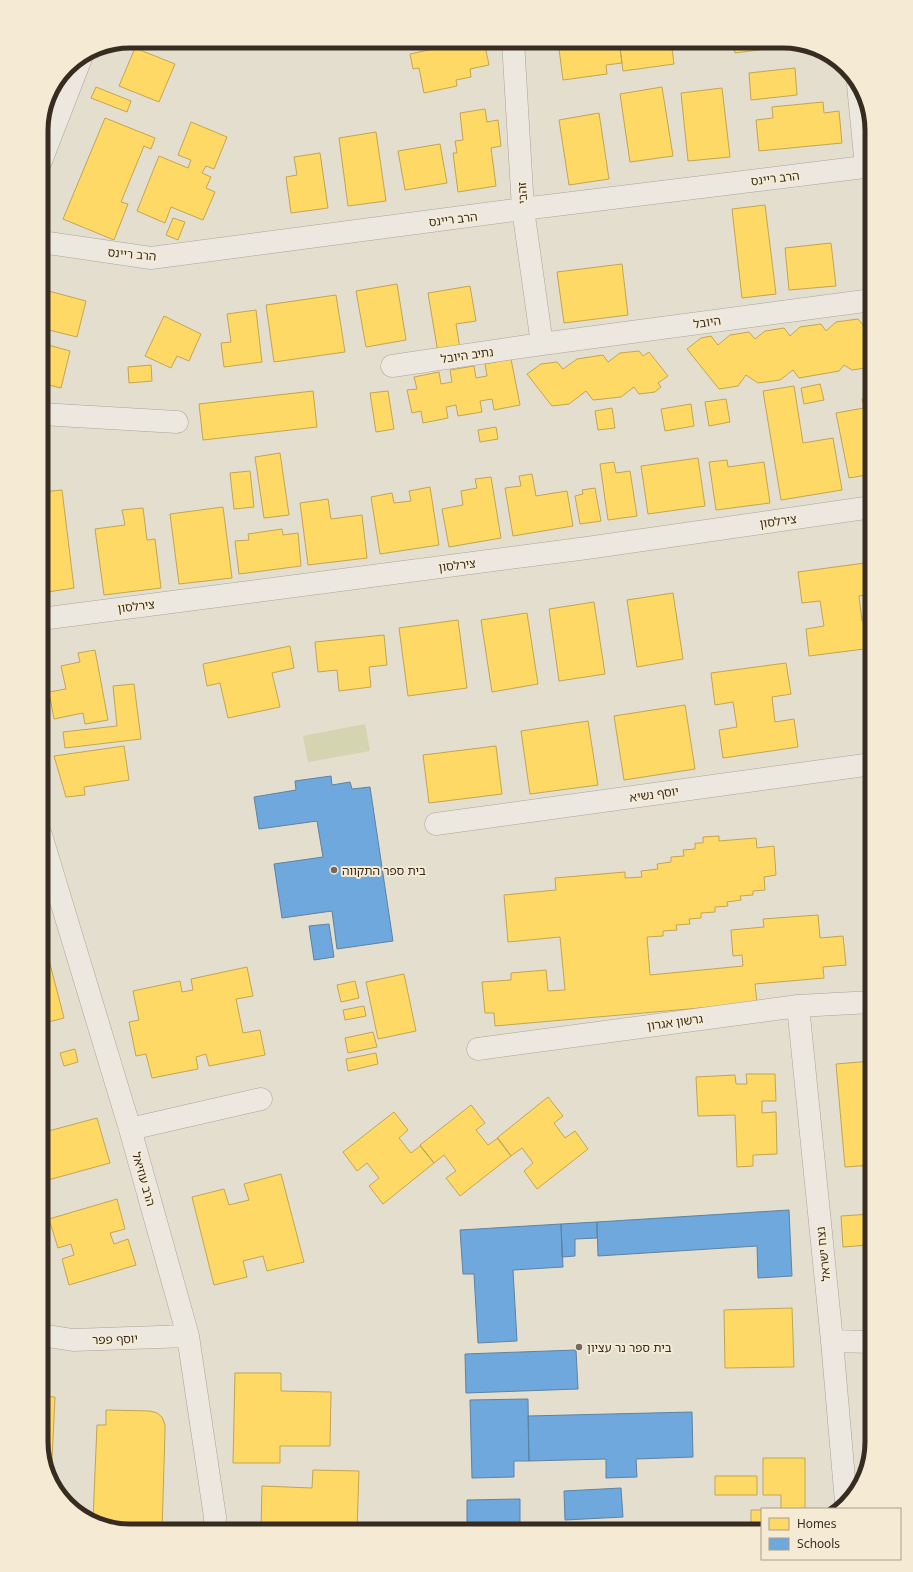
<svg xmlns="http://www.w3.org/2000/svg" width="913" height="1572" font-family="Georgia,'Noto Sans Hebrew',serif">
<rect width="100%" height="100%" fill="#e4dece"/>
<path fill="#d4d4b1" d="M365,724l5,27 -62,11 -5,-26z"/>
<path fill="#ffd966" stroke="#c3a551" d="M470,41h14l5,24 -19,4 1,8 -15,3 1,6 -33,7 -5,-25 -6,1 -3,-15z
M558,41h61l3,22 -16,2 1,9 -44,6z
M619,41h52l3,23 -51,7z
M733,41h31l2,8 -31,4z
M780,41h9l7,3 -15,2z
M135,48l40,16 -16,38 -40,-16z
M795,68l2,27 -46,5 -2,-27z
M96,87l35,14 -4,11 -36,-14z
M662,87l11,69 -43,6 -10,-68z
M722,88l8,69 -42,4 -7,-68z
M823,102l1,11 15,-2 3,32 -83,8 -3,-31 17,-2 -1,-11z
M485,109l2,13 11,-2 3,26 -10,2 5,38 -38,6 -5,-39h4l-2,-12 8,-1 -3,-27z
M599,113l10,66 -40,6 -10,-65z
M105,118l50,20 -4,11 -7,-3 -23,56 7,2 -14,36 -51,-21z
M191,122l36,15 -13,32 -8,-3 -4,7 9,4 -5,11 9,4 -12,28 -32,-13 -6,16 -28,-12 22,-55 29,12 3,-8 -13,-5z
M376,132l10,69 -38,5 -9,-68z
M440,144l7,39 -42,7 -7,-39z
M320,153l8,55 -37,5 -5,-36 11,-2 -3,-18z
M765,205l11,89 -34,4 -10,-89z
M173,218l12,4 -7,18 -12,-5z
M831,243l5,43 -47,4 -4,-42z
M622,264l6,51 -64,8 -7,-51z
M397,284l9,56 -40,7 -10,-56z
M470,286l6,35 -20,3 4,25 -22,4 -10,-60z
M41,289l45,12 -9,36 -36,-9z
M336,295l9,57 -71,10 -8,-57z
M256,310l6,52 -38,5 -3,-24 10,-1 -4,-28z
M164,316l37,18 -12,27 -12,-5 -6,12 -26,-12z
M858,319l9,11 5,-4v41l-20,3 -8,-5 -5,6 -40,7 -6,-8 -13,10 -22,3 -12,-8 -8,11 -19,3 -32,-40 14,-11 10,-2 7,9 12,-10 19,-3 6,7 10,-8 19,-3 6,8 10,-9 21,-3 5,7 10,-9z
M41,343l29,8 -9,37 -20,-5z
M639,351l4,5 6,-4 19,24 -10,7 3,4 -6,5 -16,2 -5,-7 -13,10 -28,3 -7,-9 -17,13 -17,2 -25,-32 14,-10 16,-2 6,7 14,-10 26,-4 5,7 12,-9z
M511,359l9,46 -26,5 -2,-11 -12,2 2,11 -24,4 -2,-11 -10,2 2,11 -25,5 -2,-12 -9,2 -5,-23 10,-1 -3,-12 25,-5 2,12 11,-2 -2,-12 24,-4 2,12 11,-2 -2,-12z
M151,365l1,16 -23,2 -1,-16z
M820,384l4,16 -20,4 -3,-16z
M794,386l9,57 30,-5 9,52 -61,10 -18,-109z
M313,391l4,36 -114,13 -4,-36z
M388,391l6,38 -18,3 -6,-39z
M872,397v77l-23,4 -13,-65 28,-5 -2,-9z
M726,399l4,23 -21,4 -4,-24z
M691,404l3,22 -29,5 -4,-22z
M612,408l3,20 -17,2 -3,-19z
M496,427l2,12 -18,3 -2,-12z
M280,453l9,62 -25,3 -9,-61z
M698,458l7,48 -57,8 -7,-48z
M727,460l1,7 36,-5 6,41 -54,7 -7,-48z
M614,462l2,11 14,-2 7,45 -29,4 -8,-56z
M250,471l4,36 -20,2 -4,-36z
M532,474l4,22 31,-5 6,35 -60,10 -8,-48 16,-2 -2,-10z
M491,477l10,61 -52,9 -7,-38 21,-4 -2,-14 16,-3 -2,-9z
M430,487l9,58 -59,9 -9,-57 21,-4 2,10 17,-2 -2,-10z
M595,488l6,33 -21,3 -5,-28 8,-2 -1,-4z
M62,490l12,98 -33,5v-101z
M328,499l3,20 31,-4 5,43 -59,7 -8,-62z
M223,507l9,71 -53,6 -9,-70z
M143,508l4,32 8,-1 6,49 -57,7 -9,-66 30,-4 -3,-15z
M282,529l1,6 15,-2 3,33 -62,8 -4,-33 14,-1 -1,-6z
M872,562v32l-13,2 3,25 10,-2v29l-63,8 -3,-27 18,-3 -4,-25 -18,2 -4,-31z
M673,593l10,66 -46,8 -10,-67z
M594,602l11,72 -46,7 -10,-72z
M527,613l11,71 -46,8 -11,-72z
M458,620l9,68 -59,8 -9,-68z
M384,635l3,30 -18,2 2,20 -32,4 -2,-21 -19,2 -3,-30z
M290,646l4,22 -22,5 8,34 -52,11 -8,-35 -13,3 -4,-22z
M95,650l13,70 -23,4 -2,-11 -29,6 -5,-27 17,-3 -5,-23 19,-4 -2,-9z
M786,663l5,31 -19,3 3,25 19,-3 4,28 -75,11 -4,-28 18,-3 -4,-25 -18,3 -4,-32z
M134,684l7,55 -76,9 -2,-16 54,-6 -4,-40z
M685,705l10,64 -71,11 -10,-64z
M588,721l10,64 -68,9 -9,-63z
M124,746l5,34 -45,7 1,8 -19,2 -12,-41z
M496,746l6,48 -73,9 -6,-48z
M719,836v5l37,-3 1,10 17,-2 2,29 -12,2 1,13 -12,1v4l-13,1 1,4 -14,2 1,4 -13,1v5l-14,1v5l-12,1 1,5 -14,1 1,5 -14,1v5l-16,1 3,38 93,-9 -1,-11 -9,1 -2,-26 33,-3 -1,-8 55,-4 2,23 23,-2 3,29 -23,2 1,11 -69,6 2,19 -262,23 -1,-13h-9l-3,-31 29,-2v-7l35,-3 2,21 17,-1 -5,-53 -52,5 -4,-47 52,-5 -1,-12 70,-6v6l17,-1 -1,-6 17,-2 -1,-5 14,-2v-5l13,-1 -1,-6 12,-1v-6h8v-6z
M41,929l23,89 -23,6z
M247,967l6,29 -17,3 7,34 17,-3 5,25 -56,11 -3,-12 -10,3 2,12 -46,9 -6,-24 -10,2 -7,-34 10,-2 -6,-29 47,-10 2,11 11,-2 -2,-11z
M404,974l12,57 -38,8 -12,-57z
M355,981l4,17 -18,4 -4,-17z
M364,1006l2,10 -21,4 -2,-10z
M373,1032l4,15 -29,6 -3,-15z
M75,1049l3,13 -14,4 -4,-13z
M376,1053l2,11 -30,7 -2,-12z
M872,1061v104l-27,2 -9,-103z
M746,1074h29l1,27h-14v12l14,-1 1,42 -24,1v11l-16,1 -2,-52 -37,1 -2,-39 39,-2 1,9h11z
M548,1097l15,19 -9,7 11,15 10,-7 13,18 -51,40 -13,-18 9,-8 -11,-15 -11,8 -14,-18z
M471,1105l14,18 -9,7 12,15 10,-7 13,18 -51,40 -14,-18 10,-7 -12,-16 -10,8 -14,-18z
M394,1112l14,18 -9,8 12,15 9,-7 14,17 -51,41 -14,-18 10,-8 -12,-15 -10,8 -14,-19z
M97,1118l13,45 -62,17 -7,-25v-22z
M281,1174l23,88 -37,9 -4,-15 -20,5 4,16 -33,8 -22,-88 32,-8 5,16 20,-5 -5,-16z
M117,1199l8,30 -15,4 4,11 14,-5 8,26 -67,20 -7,-26 12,-4 -3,-11 -13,4 -9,-29z
M872,1214v9h-5l1,22 -25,2 -2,-31z
M867,1223h5v75l-4,-53z
M792,1308l2,59 -69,1 -1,-58z
M235,1373h46v18l50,1 -1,54h-50v17h-47z
M41,1396l14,1 -4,85 -10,-40z
M106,1410l44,1 7,2 5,4 3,8v7l-3,99h-38l-31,-11 4,-95h9z
M763,1458h42v51h-24v-14h-18z
M313,1470l46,1 -2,60h-96l1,-45 50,2z
M715,1476h42v19h-42z
M751,1510h11v21h-11z"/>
<path fill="#6fa8dc" stroke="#5e82a3" d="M331,776l1,9 18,-3 2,7 18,-2 23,154 -56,8 -5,-38 -50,7 -8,-54 49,-7 -6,-36 -58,8 -5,-32 42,-7 -1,-9z
M329,924l5,33 -20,3 -5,-34z
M789,1210l3,66 -34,2 -1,-32 -159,10 -1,-34z
M597,1222v16l-22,1v17l-13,1 -1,-33z
M561,1224l2,43 -50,3 4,71 -39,2 -4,-69h-11l-3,-44z
M576,1350l2,39 -112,4 -1,-39z
M528,1399l1,62h-15v16l-42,1 -2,-78z
M692,1412l1,45 -57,2 1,18 -31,1v-19l-77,2 -1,-45z
M621,1488l2,29 -58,3 -1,-29z
M520,1499v32h-53v-31z"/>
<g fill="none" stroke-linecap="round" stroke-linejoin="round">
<g stroke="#aaa397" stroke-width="23">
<path id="minor" d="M513,41l10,168 19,135
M858,85l8,82
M41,161l40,-103
M41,242l110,16 372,-49 349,-43
M392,366l150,-22 330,-44
M41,414l136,8
M41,619l546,-71 285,-41
M436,824l436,-60
M41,835l89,294 58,207 27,181 -1,14
M798,1006l34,335 14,161
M478,1049l320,-43 74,-4
M130,1129l131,-30
M41,1335l32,5 115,-4
M832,1341l40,1"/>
</g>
<use href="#minor" stroke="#ece8e0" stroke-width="22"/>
</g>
<g fill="#746a5c" stroke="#f5ebd5" stroke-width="1.5">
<circle cx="334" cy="870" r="4"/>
<circle cx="579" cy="1347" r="4"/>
</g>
<g text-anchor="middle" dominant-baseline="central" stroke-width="4" stroke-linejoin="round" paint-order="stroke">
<g font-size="12" fill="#382b1f" stroke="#f5ebd5">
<text transform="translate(775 178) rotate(-7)">הרב ריינס</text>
<text transform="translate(522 193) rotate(-93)">זהבי</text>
<text transform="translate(453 219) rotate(-7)">הרב ריינס</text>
<text transform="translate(132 254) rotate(5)">הרב ריינס</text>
<text transform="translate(707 322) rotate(-8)">היובל</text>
<text transform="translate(467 355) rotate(-8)">נתיב היובל</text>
<text transform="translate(778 521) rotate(-8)">צירלסון</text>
<text transform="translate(457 565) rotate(-7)">צירלסון</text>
<text transform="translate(136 606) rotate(-7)">צירלסון</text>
<text transform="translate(654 794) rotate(-8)">יוסף נשיא</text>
<text transform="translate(675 1022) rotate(-8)">גרשון אגרון</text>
<text transform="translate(144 1179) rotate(74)">הרב עוזיאל</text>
<text transform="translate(823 1254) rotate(-96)">נצח ישראל</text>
<text transform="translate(115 1339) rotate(-2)">יוסף פפר</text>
</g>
<g font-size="12" fill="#382b1f" stroke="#f5ebd5" text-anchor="start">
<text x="342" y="870">בית ספר התקווה</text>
<text x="587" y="1347">בית ספר נר עציון</text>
</g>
</g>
<path d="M0 0H913V1572H0ZM130 48H783A82 82 0 0 1 865 130V1442A82 82 0 0 1 783 1524H130A82 82 0 0 1 48 1442V130A82 82 0 0 1 130 48Z" fill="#f5ebd5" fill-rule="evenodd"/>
<path fill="none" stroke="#382b1f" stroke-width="5" d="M130 48H783A82 82 0 0 1 865 130V1442A82 82 0 0 1 783 1524H130A82 82 0 0 1 48 1442V130A82 82 0 0 1 130 48Z"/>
<rect x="761" y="1508" width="140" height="52" fill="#f5ebd5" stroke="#a99e8c"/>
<rect x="769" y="1518" width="20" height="12" fill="#ffd966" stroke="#a99e8c"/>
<text x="797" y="1528" font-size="12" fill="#382b1f">Homes</text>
<rect x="769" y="1538" width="20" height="12" fill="#6fa8dc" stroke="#a99e8c"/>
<text x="797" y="1548" font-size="12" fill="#382b1f">Schools</text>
</svg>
